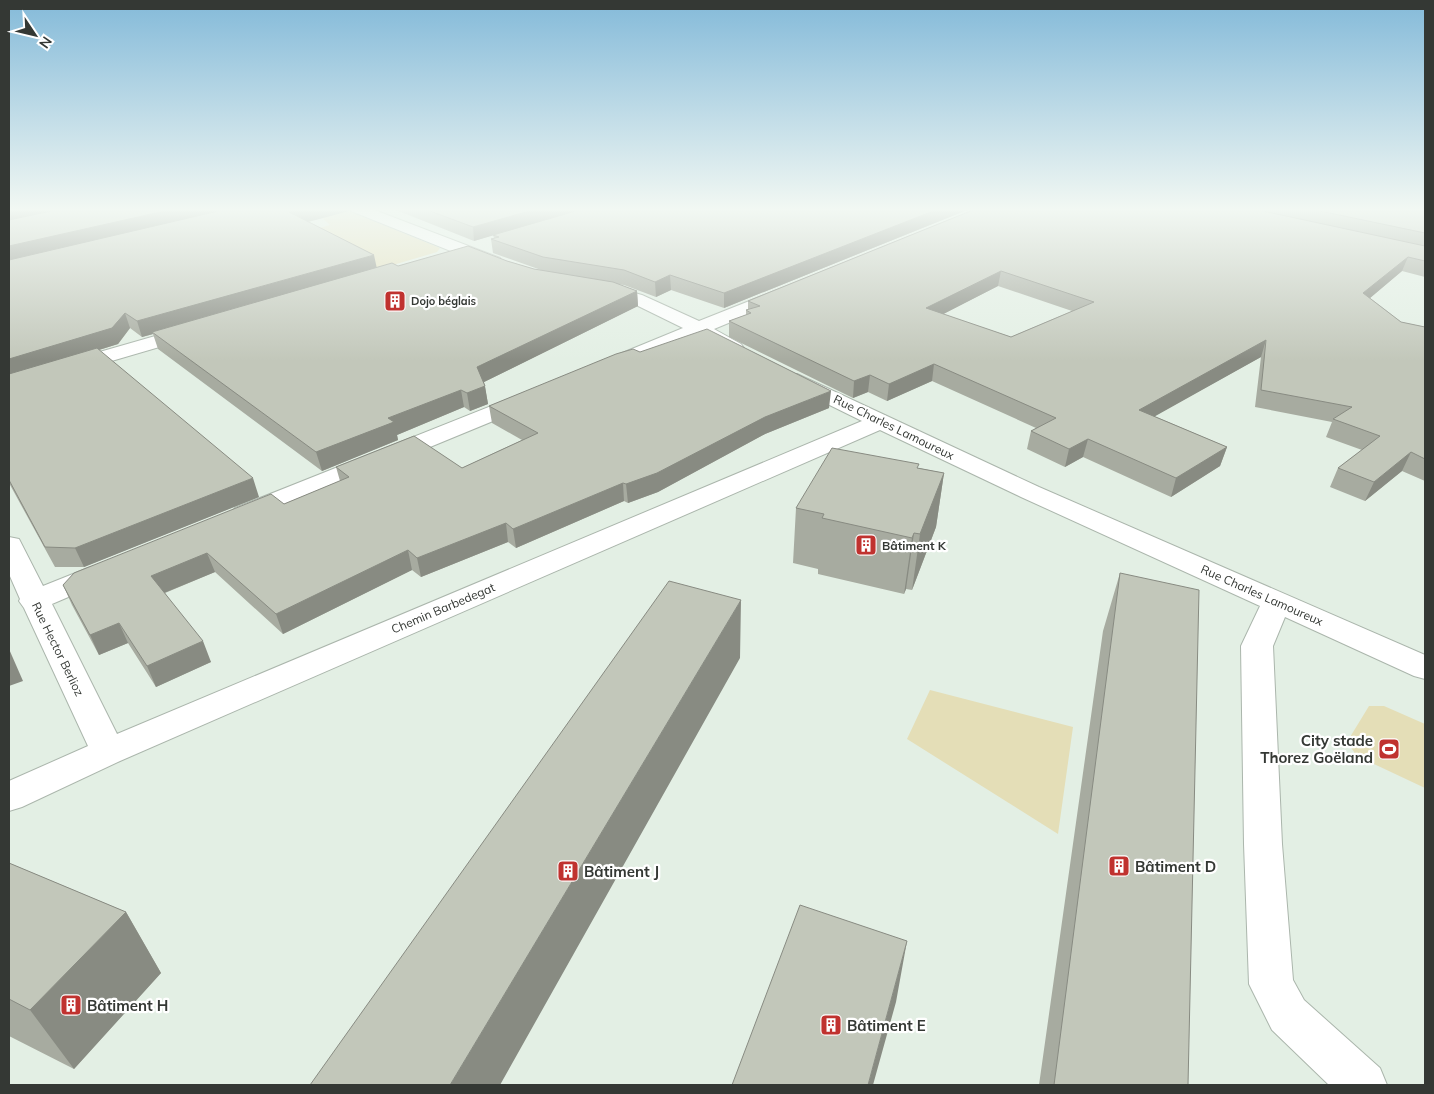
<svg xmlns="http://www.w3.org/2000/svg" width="1434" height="1094" font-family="Mulish,sans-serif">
<rect width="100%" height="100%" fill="#e3efe4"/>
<path fill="#e4deb7" d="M349,211l91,37 -3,4 -88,26 -72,-38 53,-15 -8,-7z
M930,690l143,37 -15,107 -151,-95z
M1369,706h15l41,18v64l-68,-32 -10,-14z"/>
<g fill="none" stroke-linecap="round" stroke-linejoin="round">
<g stroke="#abb6ac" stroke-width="2">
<path id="street" d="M349,208h20l131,50 2,4 -2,4h-12l-137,-55z
M601,284l41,11 57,26 78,-31 6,-1 6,1 3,4 -3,4 -75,31 27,15 3,4 -3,4c-15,4 -31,-9 -44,-16l-80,32 -7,-2 -3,-4 3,-4 73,-30 -53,-26 -35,-9 -3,-4 3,-4z
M190,326l7,2 3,4 -3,4 -188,55v-13z
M797,374l242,113 386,168v24l-11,-3 -129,-59 -12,29 9,198 11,136 11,20 76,68 7,17h-58l-57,-55 -23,-46 -5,-140 -3,-198 19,-40 -239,-109 -141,-67 -760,331 -98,46 -13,4v-30l79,-35 -64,-138 -5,-7 1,-2 -11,-25v-37l10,2 24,47 45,-18 10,-3 10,3 4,6 -4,6 -56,24 65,130 745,-313 -73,-36 -3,-5 3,-5z
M524,393l8,2 3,5 -3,5 -279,115 -9,2 -9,-2 -4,-6 4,-6z"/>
</g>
<use href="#street" fill="#fff" fill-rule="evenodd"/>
</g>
<path fill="#a7aba0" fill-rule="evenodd" d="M9,208l340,3 -41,11 69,46 130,-7 27,8 7,1 -48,-17 -2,-14 3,-1 -1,-3 -19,6 -83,-33h581l-248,100 -53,-18 -15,7 -32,-12 -7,-1 20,7 1,15 -154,76 4,22 -18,7 -6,-4 -67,28 1,5 -76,31 -164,-122 -5,-15 -11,3 -12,-9 -12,16 -19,6 160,147 -175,70h-29l-46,-84z
M978,208h447v69l-23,-6 -32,27 31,24 24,5v154l-23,-10 -37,30 -35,-14 8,-19 24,-18 -36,-13 6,-15 -77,-15 6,-50 -107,59 73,31 -7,19 -49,31 -88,-40 -18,10 -38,-18 4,-18 5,-3 -104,-47 -45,20 -19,-9 -15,6 -124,-61v-16l17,-6v-5h2v-9zM998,286l74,25 -61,26 -68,-23z
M640,352l189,56 -64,26 -107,58 -30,11 -4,-2 -108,47 -8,-6 -87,35 -9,-7 -129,64 -68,-62 -50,21 46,69 -55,25 -28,-44 -29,12 -27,-50 -9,-20 221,-81 56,-23 -4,-14 126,1 60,-28 -30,-17 -3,-17z
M919,468l25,5 -8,54 -24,63 -6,-1 -2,5 -86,-20v-5l-25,-6 3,-55z
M1120,573l68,512h-149l64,-454z
M9,863l117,49 35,61 -87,96 -65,-33z"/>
<path fill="#888b82" d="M9,208h64l-64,13z
M178,208h60l-229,54v-16z
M307,208h41l1,3 -57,15 -3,-14z
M540,208h47l-113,33 -1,-14z
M941,208h31l-248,100v-15z
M374,255l3,14 -225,63 1,2 -11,3 -5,-16z
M1408,257l-6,14 -45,38 6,-16z
M1001,271l-3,15 -74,38 2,-16z
M670,275l1,15 -15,7 -1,-15z
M637,291l1,15 -158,78 -3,-17z
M125,313l5,15 -12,16 -109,34v-19z
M1266,340l-5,17 -127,71 5,-18z
M934,364l-2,17 -45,20 2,-17z
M870,375l-2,17 -15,6 1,-17z
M485,386l3,18 -18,7 -3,-18z
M461,390l3,17 -67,28 1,5 -76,31 -6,-19 72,-34z
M831,391l-2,17 -64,26 -107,58 -30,11 -2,-19 139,-67z
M1088,439l-5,18 -18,10 4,-18z
M1227,447l-7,19 -49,31 5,-19z
M1411,452l-9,19 -37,30 9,-19z
M944,473l-8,54 -24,63 8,-56z
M253,478l6,19 -175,70 -9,-19z
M623,483l1,18 -108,47 -3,-19z
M506,523l2,19 -87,35 -4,-19z
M914,533l-8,56 -2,5 8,-56z
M408,550l4,20 -129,64 -7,-20z
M207,553l8,19 -56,23 -8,-19z
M741,600l-1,58 -240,427h-50z
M119,623l9,20 -29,12 -9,-20z
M203,641l8,21 -55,25 -9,-21z
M9,649l14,32 -14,5z
M126,912l35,61 -87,96 -44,-59z
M907,941l-11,61 -23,83h-5z"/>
<path fill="#c2c7ba" stroke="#888b82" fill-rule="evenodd" d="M65,208h113l-169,38v-26z
M231,208h76l-18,4 85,43 -237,66 -12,-8 -13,15 -103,31v-99z
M422,208h118l-67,19z
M586,208h355l-217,85 -54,-18 -15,7 -31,-12 -81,-13 -52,-18 8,-2 -6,-2z
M978,208h271l176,38v15l-17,-4 -45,36 38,29 24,5v132l-14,-7 -37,30 -36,-14 42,-32 -47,-17 19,-12 -91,-17 5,-50 -127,70 88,37 -51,31 -88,-39 -19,10 -38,-18 25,-13 -122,-54 -45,20 -19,-9 -16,6 -125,-60 22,-8 -5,-3 14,-4 -12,-5zM1001,271l93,31 -83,35 -85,-29z
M1306,208h119v25z
M468,246l39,15 27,8 79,13 24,9 -160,76 8,19 -18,7 -6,-3 -73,28 6,4 -78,30 -164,-120 240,-69 6,3z
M707,329l124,62 -66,26 -108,56 -31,11 -3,-1 -110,46 -7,-6 -89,35 -9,-8 -132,64 -69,-61 -56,23 52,65 -56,25 -28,-43 -29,12 -27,-50 11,-12 197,-79 13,10 65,-27 -13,-10 78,-31 48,32 76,-35 -49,-27 127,-52 17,-5 7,3z
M97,348l156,130 -178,70 -30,-1 -36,-67v-106z
M832,448l87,16 -2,4 27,5 -24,61 -6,-1 -2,5 -90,-20 2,-4 -28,-6z
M1120,573l79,17 -11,495h-134z
M669,581l72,19 -291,485h-140z
M9,863l117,49 -96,98 -21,-11z
M800,905l107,36 -39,144h-136z"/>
<linearGradient id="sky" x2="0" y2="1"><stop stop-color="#84bad9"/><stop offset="0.58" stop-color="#f2f8f3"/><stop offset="1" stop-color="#f2f8f3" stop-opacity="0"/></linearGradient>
<rect width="1434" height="361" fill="url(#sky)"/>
<defs>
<g id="building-square" transform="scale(1.125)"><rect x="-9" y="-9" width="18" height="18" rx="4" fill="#c0322f" stroke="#fff"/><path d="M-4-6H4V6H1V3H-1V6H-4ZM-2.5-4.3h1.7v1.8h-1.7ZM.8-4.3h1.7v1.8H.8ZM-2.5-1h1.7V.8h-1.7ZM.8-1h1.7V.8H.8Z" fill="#fff"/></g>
<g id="stadium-square" transform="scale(1.125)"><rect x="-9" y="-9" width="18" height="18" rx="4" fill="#c0322f" stroke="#fff"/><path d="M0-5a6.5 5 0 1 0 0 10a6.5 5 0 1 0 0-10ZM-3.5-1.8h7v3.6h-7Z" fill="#fff"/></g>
</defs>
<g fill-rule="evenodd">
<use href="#building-square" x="395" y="301"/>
<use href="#building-square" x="866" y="545"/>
<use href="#stadium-square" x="1389" y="749"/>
<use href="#building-square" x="1119" y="866"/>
<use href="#building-square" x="568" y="871"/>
<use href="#building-square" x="71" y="1005"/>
<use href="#building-square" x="831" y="1025"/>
</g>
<g text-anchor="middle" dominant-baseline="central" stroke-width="4.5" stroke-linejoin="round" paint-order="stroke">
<g font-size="11" font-weight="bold" fill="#343834" stroke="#fff" text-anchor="start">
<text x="411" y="301">Dojo béglais</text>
</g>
<g font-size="12" fill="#343834" stroke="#fff">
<text transform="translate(894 427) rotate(26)">Rue Charles Lamoureux</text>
<text transform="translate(1262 595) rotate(24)">Rue Charles Lamoureux</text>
<text transform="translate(443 608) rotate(-23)">Chemin Barbedegat</text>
<text transform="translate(58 649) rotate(64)">Rue Hector Berlioz</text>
</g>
<g font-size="12" font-weight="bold" fill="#343834" stroke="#fff" text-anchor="start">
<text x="882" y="545">Bâtiment K</text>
</g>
<g font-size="15" font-weight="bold" fill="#343834" stroke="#fff" text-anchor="start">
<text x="1373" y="740" text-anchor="end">City stade<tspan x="1373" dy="17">Thorez Goëland</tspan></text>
<text x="1135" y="866">Bâtiment D</text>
<text x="584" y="871">Bâtiment J</text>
<text x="87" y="1005">Bâtiment H</text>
<text x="847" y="1025">Bâtiment E</text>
</g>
</g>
<rect width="1434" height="1094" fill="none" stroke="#343834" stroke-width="20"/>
<g transform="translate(35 35) rotate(125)" stroke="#ffffff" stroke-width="4" paint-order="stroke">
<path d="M0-4L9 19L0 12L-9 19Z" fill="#343834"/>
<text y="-8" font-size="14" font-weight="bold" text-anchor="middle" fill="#343834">N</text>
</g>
</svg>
